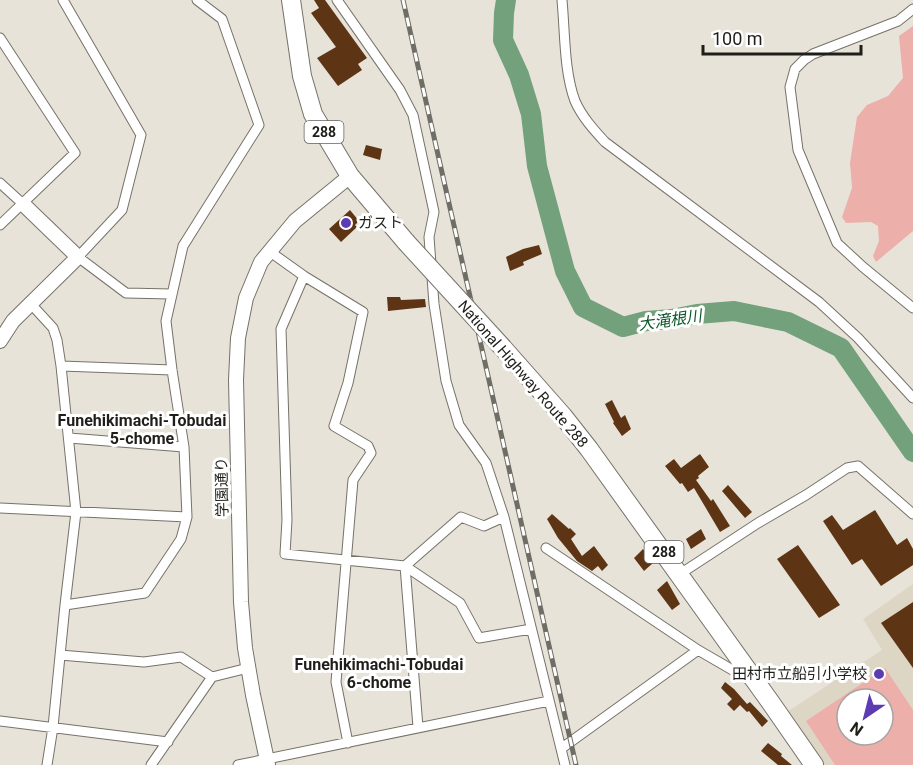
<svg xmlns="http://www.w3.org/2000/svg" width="913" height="765" font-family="Roboto,'Noto Sans JP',sans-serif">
<rect width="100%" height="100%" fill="#e8e3d8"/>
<path fill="#ded6c5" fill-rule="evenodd" d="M913,584v181h-92l-33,-54 94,-61 -19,-31zM847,699h36v36h-36z"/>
<path fill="#ecafaa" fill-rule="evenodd" d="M913,26v205l-37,31 -3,-6 6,-15 -1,-15 -7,-4 -25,1 -4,-6 10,-29 -2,-25 7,-46 10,-12 21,-9 15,-18 -4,-42z
M885,668l28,42v55h-78l-29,-44zM847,699h36v36h-36z"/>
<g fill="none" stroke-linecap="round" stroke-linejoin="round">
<path stroke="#73a17b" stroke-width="20" d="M506,0l-2,13 -1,27 16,35 12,39 6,52 28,105 18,36 40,20 23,-6 26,-2 25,-5 37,-3 54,11 53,26 72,104"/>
</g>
<path fill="#5e3514" d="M314,0h11l42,58 -9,6 4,6 -24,16 -21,-28 19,-11 -25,-34 8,-5z
M366,145l16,4 -2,11 -17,-5z
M350,210l9,11 -4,4 2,2 -16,15 -12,-13z
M539,245l3,9 -19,8 1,3 -14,6 -4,-14 17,-8z
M387,297h13l1,3 24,-1 1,8 -38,4z
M612,400l9,18 4,-3 6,14 -9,7 -9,-13 1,-1 -9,-18z
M700,454l9,13 -11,9 1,2 -3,2 15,21 2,-2 17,27 -10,6 -26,-44 -6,4 -6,-9 -2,1 -15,-18 9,-7 7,9z
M728,485l24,27 -7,6 -23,-27z
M875,510l22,35 10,-7 6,11v16l-32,21 -19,-27 -10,6 -29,-44 9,-6 11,15z
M552,514l17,15 1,-1 6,6 -5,5 11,17 12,-10 14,19 -6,6 -4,-5 -6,5 -15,-10 -19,-23 -11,-19z
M701,529l5,10 -15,10 -5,-10z
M798,545l42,60 -21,13 -42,-59z
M643,549l10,14 -9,8 -10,-13z
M667,581l13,23 -8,6 -15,-20z
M913,602v66l-32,-45z
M725,682l9,7 13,15 3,-2 18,19 -6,6 -13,-16 -2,1 -7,-7 -6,6 -7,-7 5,-5 -11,-11z
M768,743l14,11 -1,2 11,9h-14l-17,-14z"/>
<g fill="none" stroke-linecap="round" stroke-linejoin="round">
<g stroke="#767269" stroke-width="11">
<path id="street" d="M63,0l78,135 -19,75 -44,47 48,36 45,1
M337,0l63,90 13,25 21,97 -5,25 5,67 12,77 13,44 27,38 18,54 61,248
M562,0c3,32 2,72 13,101 7,16 19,29 30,41l214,160 39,36 55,60
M913,9l-15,12 -85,33 -9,6 -9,9 -5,18 8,63 39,93 26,24 50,41
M0,38l75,115 -75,72
M0,183l23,21
M269,251l35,25 59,36 -15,71 -14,43 34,20 3,7 -18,27 -17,202 12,61
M304,276l-23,53 6,191 -2,34 120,12 55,37 19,35 52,-9
M31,304l22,24 4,12 4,26 15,146 -11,93 -12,122 -6,38
M61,366l111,4
M69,438l115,9
M0,508l187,9
M546,548l152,102 50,29
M405,566l13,161
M405,566l56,-49 23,9 20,-9
M680,574l78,-51 48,-28 41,-27 11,-2 55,48
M65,605l80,-12 36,-54 6,-22 -3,-70 -12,-77 -6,-49 17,-75 76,-121 -37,-106 -25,-19
M60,655l84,7 37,-5 31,20 -61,88
M212,677l36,-9
M0,721l168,21
M562,748l136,-98
M238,765l311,-64"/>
</g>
<g stroke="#767269" stroke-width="16">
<path id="secondary" d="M0,341l13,-20 65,-64 -55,-53
M268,765l-15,-70 -8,-47 -4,-46 -5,-222 2,-42 8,-40 15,-36 34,-41 55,-45"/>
</g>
<g stroke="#767269" stroke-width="20">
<path id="highway" d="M291,0l11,76 11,38 37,62 56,66
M503,348l60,68 26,33 182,254 43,62"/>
</g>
<use href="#street" stroke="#fff" stroke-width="9"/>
<use href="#secondary" stroke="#fff" stroke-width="14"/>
<use href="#highway" stroke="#fff" stroke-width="18"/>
<g stroke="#706d67" stroke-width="5">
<path id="rail" d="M403,0l173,765"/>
</g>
<use href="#rail" stroke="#fff" stroke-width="3" stroke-dasharray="9" stroke-linecap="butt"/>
<g stroke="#767269" stroke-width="20" stroke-linecap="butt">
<path id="highway-bridge" d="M406,242l97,106"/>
</g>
<use href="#highway-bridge" stroke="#fff" stroke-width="18"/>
</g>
<g fill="#5c3bb3" stroke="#fff" stroke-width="2">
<circle cx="346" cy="223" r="6"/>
<circle cx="879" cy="674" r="6"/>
</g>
<g text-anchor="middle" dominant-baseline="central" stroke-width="6" stroke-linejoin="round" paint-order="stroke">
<g fill="#fff" stroke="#62625f" stroke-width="1.5">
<rect x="304.5" y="121" width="39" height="22" rx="4.5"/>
<rect x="644.5" y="541" width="39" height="22" rx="4.5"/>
</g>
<g font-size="14" font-weight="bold" fill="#1f1e1a">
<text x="324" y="132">288</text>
<text x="664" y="552">288</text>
</g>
<g font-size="15" fill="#1f1e1a" stroke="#fff" text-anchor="start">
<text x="358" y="223">ガスト</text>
<text x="867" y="674" text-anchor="end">田村市立船引小学校</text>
</g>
<g font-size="15" fill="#1f1e1a" stroke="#fff">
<text transform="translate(523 374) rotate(49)">National Highway Route 288</text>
<text transform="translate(222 487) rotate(-91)">学園通り</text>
</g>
<g font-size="16" font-style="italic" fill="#0b5727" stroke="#fff">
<text transform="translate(670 320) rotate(-8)">大滝根川</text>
</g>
<g font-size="16" font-weight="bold" fill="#1f1e1a" stroke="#fff">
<text x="142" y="420">Funehikimachi-Tobudai<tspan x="142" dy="18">5-chome</tspan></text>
<text x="379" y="664">Funehikimachi-Tobudai<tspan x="379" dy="18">6-chome</tspan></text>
</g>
</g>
<g transform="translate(865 717) rotate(215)"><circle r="28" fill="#ffffff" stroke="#a5a5a3" stroke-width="1.5"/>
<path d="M0-4.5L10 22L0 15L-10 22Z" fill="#5c3bb3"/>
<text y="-9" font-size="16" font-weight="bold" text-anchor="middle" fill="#1f1e1a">N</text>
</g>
<path d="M703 45v9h158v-9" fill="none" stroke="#1f1e1a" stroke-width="3"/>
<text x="712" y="45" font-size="18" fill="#1f1e1a" stroke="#ffffff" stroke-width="4.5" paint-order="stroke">100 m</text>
</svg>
